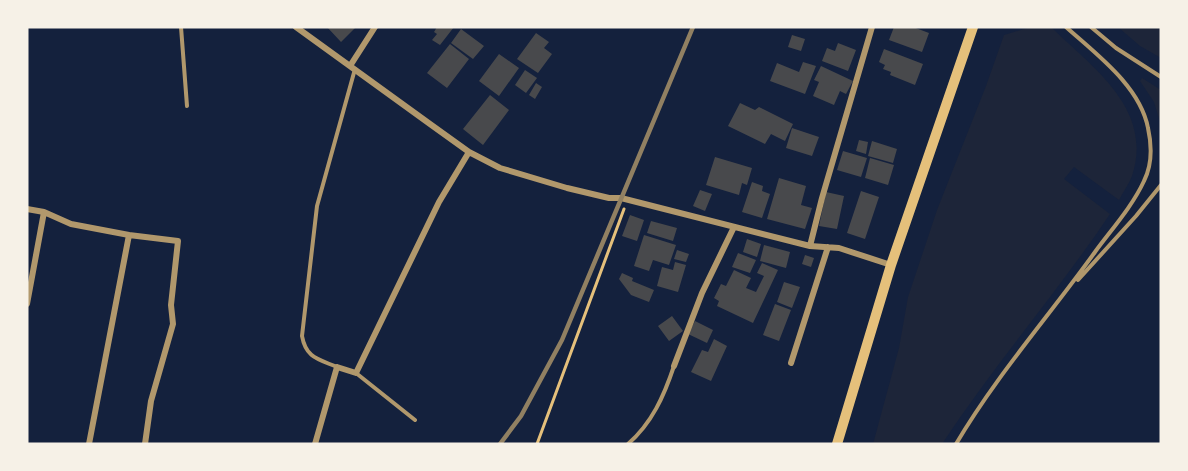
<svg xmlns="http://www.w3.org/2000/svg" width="1188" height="471" font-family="Rubik,sans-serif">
<rect width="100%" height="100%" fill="#14213d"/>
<path fill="#1d2539" d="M1031,27h20c42,41 103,82 81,149 -3,8 -9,16 -13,24l-45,-33 -10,12 46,35c-53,79 -116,151 -168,230h-69l26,-96 9,-51 29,-87 49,-124 18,-51z
M1118,27h43v31l-21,-12z
M1142,78l19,12v35l-7,-23 -14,-21z"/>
<path fill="#48494c" d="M327,27h29l-15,15z
M437,27h17l-14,18 -8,-5 5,-6 -3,-2z
M894,27h19l16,6 -7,19 -33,-12z
M461,29l23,17 -11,13 -22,-16z
M536,33l13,9 -5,6 8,6 -14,19 -21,-14z
M792,35l13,4 -4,12 -13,-4z
M838,43l18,7 -8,21 -26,-10 5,-13 8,3z
M450,44l19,15 -22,29 -20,-15z
M884,49l39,15 -8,21 -25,-10 1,-3 -8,-3 2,-4 -6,-3z
M499,54l20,14 -20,28 -20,-15z
M803,62l13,4 -11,28 -35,-13 7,-18 22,9z
M821,66l32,15 -7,13 -6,-3 -6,14 -21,-9 6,-14 -5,-2z
M525,70l12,8 -11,15 -11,-8z
M536,83l6,4 -7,12 -6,-4z
M490,95l19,15 -26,35 -20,-16z
M740,103l15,7 4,-3 34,17 -8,17 -14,-7 -6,10 -37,-18z
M792,128l27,9 -7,19 -26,-8z
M859,140l9,2 -2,12 -10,-3z
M872,141l25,8 -4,14 -25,-7z
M843,151l24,7 -6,19 -24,-7z
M715,157l37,11 -5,17 -5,-2 -3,12 -33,-10z
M870,158l24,7 -6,20 -23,-7z
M779,178l27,8 -5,19 11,3 -7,21 -38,-10z
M752,182l11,4 -1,5 8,3 -8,24 -20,-6z
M700,190l12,4 -7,17 -12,-5z
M861,191l18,6 -14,42 -18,-6z
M826,192l18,4 -7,33 -18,-3z
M630,215l14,5 -7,21 -15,-5z
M651,221l26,7 -4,13 -26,-8z
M644,235l32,10 -7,20 -16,-5 -4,11 -15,-5z
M747,239l14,5 -4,13 -14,-5z
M764,245l26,7 -4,16 -26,-7z
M677,250l12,4 -3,8 -12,-3z
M738,253l18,7 -6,13 -18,-6z
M805,255l9,3 -3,9 -9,-3z
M675,262l11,3 -8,27 -21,-6 5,-19 11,3z
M762,263l16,7 -25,53 -36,-17 2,-5 -5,-3 7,-14 5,2 8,-16 17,8 -5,10 10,4 8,-16 -7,-3z
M622,273l11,5 -1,3 22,9 -5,12 -18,-7 -12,-16z
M784,282l16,5 -8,21 -15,-6z
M775,304l16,6 -12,31 -16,-6z
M672,316l11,15 -14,10 -11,-15z
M695,321l18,9 -6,13 -19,-9z
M714,339l13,7 -16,35 -20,-9 11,-22 6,2z"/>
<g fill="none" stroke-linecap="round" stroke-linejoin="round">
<path stroke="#e5c07b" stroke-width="3" d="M537,444l87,-235"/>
<path stroke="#b1986c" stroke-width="4" d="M181,27l6,79
M1091,27l25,21 45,29
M1078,280l58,-64 25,-31
M337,367c-19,-8 -31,-9 -35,-31l15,-130 38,-137
M356,373l59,47
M628,444c24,-21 36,-48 46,-78
M956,444c40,-68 93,-128 139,-192 16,-22 37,-45 49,-71 8,-16 8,-35 4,-53 -8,-42 -52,-74 -82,-101"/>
<path stroke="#b1986c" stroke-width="6" d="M296,27l134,97 39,28 31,16 67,20 42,10h12l189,48 29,2 52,17
M350,66l25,-39
M27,209l17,3 27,12 58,11 -40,209
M129,235l49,6 -7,64 2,19 -22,77 -6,43
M810,246l12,-48 50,-171
M27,304l17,-92
M791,363l37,-116
M674,366l28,-73 32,-66
M315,444l22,-77 19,6 83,-171 30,-50"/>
<path stroke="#e5c07b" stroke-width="10" d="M837,444l54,-179 82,-238"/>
<path stroke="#918062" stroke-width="4.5" d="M500,444l21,-28 41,-76 131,-313"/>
</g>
<rect width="1188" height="471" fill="none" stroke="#f6f1e7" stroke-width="57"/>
</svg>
